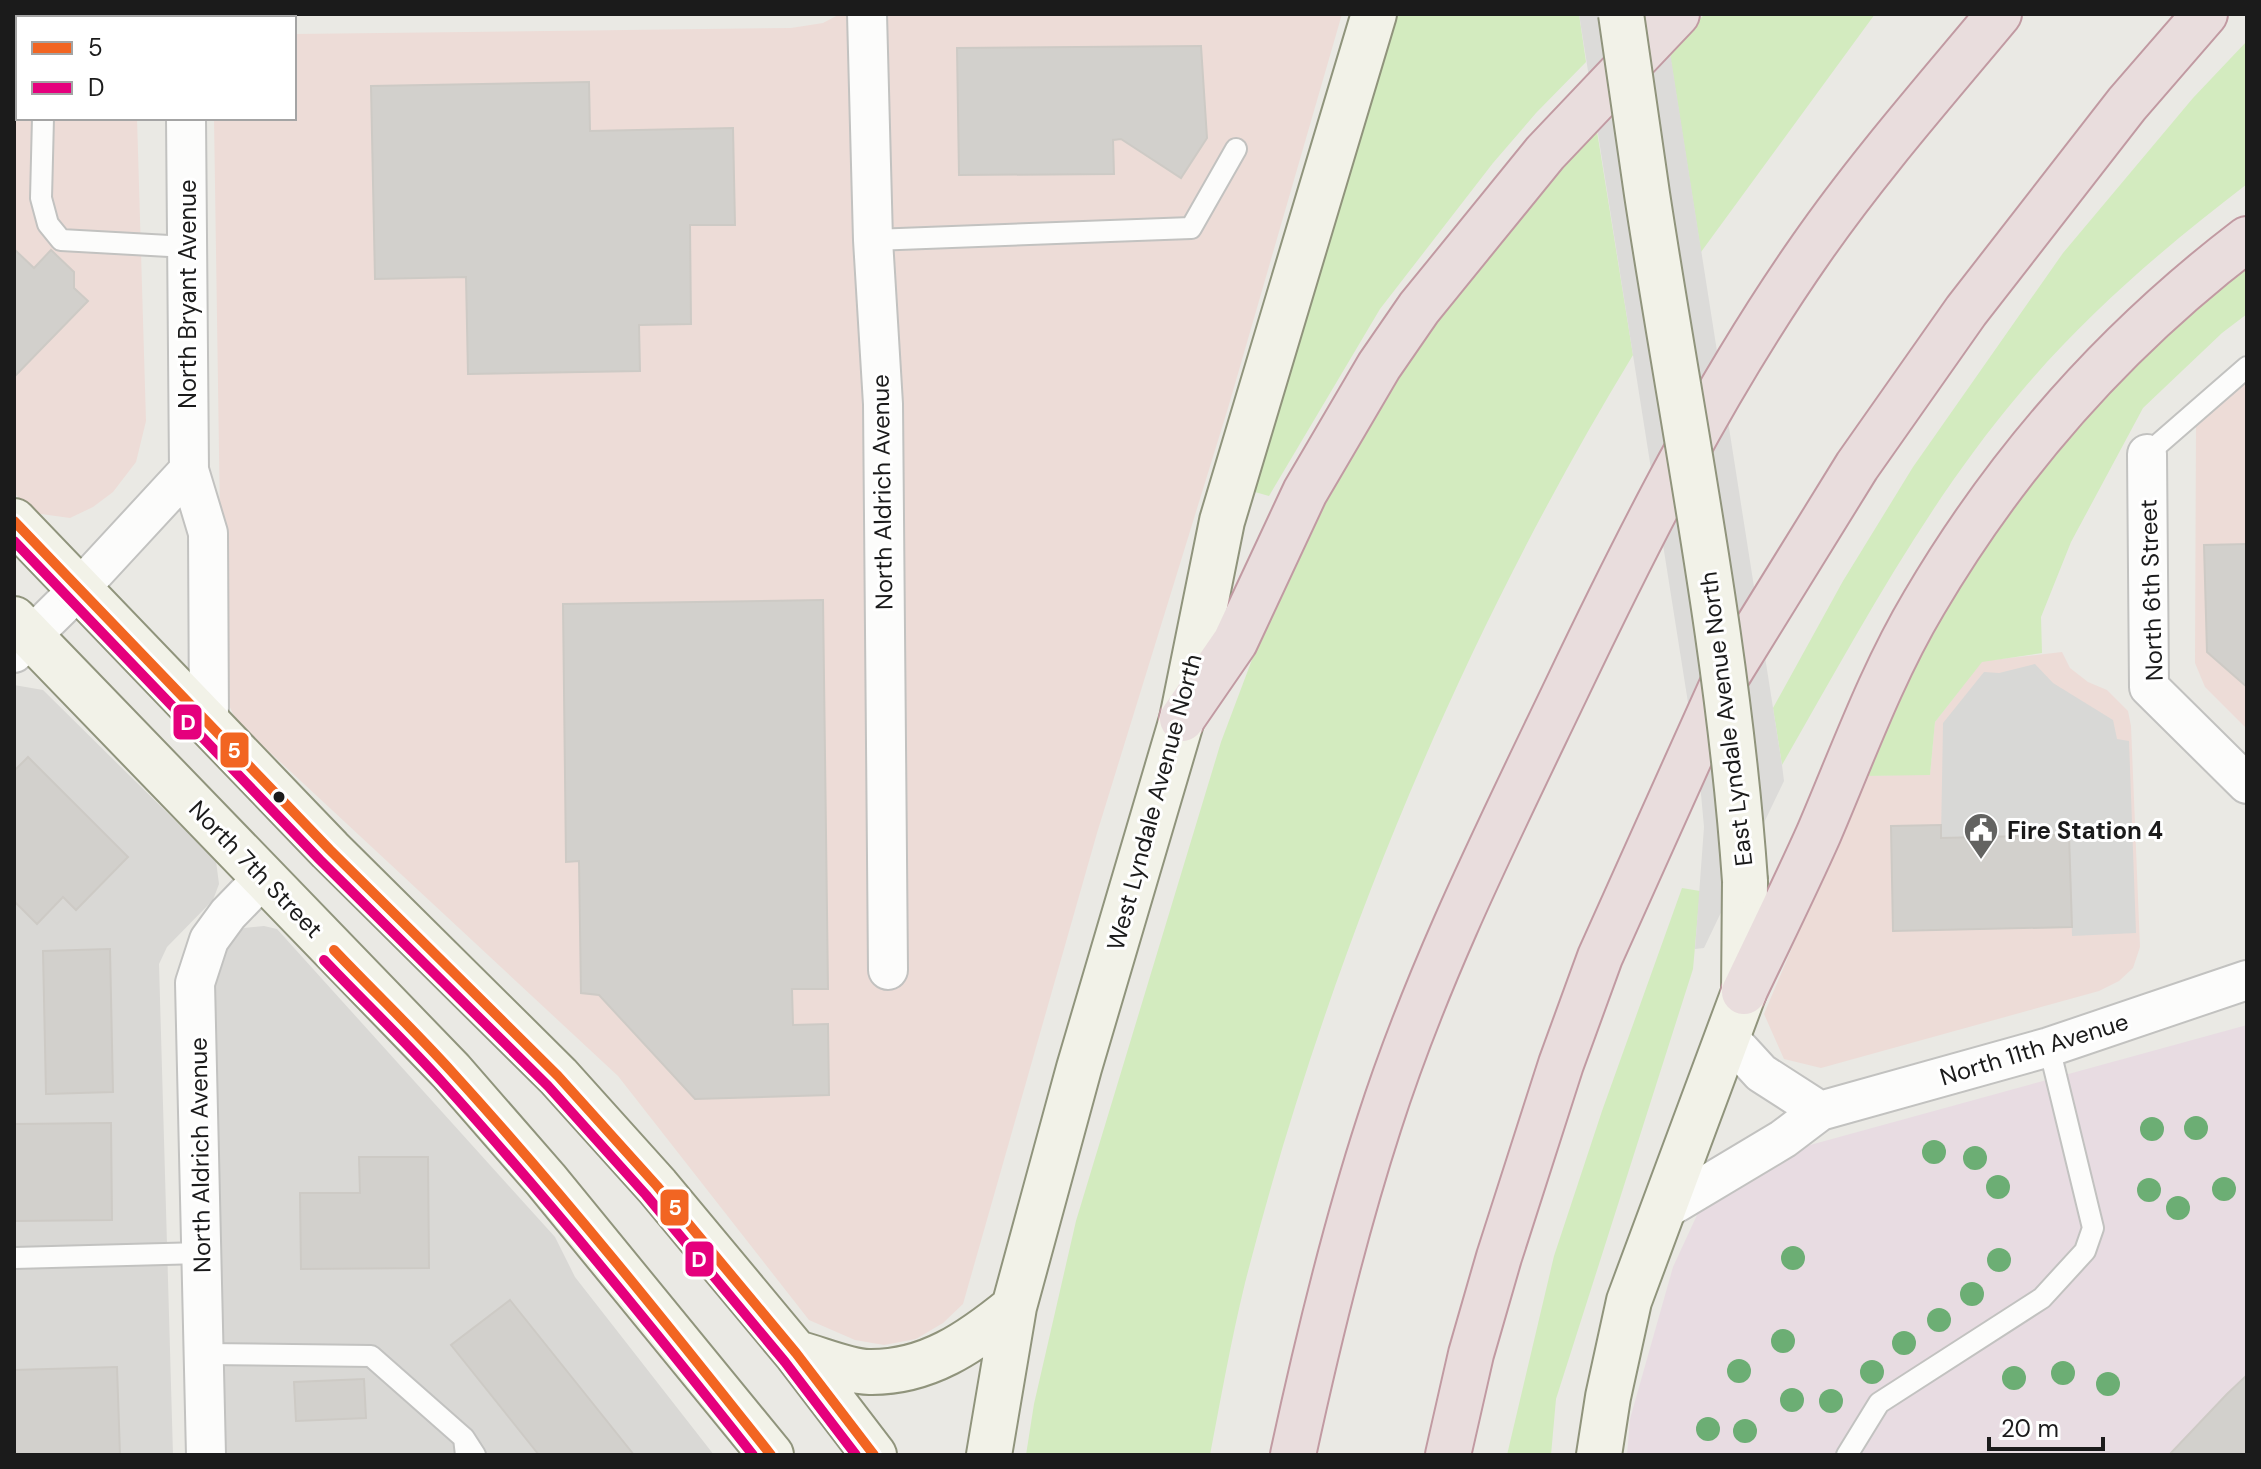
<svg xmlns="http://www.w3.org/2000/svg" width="2261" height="1469" font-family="'DM Sans',sans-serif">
<rect width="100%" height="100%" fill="#eae9e4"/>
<path fill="#d9d8d5" d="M14,685l29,5 173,171 3,23 -6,16 -46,47 -8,17 14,491h-159z
M264,926l13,3 278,308 20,40 139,178h-491l-9,-468 2,-24 15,-25 13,-10z"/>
<path fill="#eddcd7" d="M14,14h138l-2,4h-132v100h119l9,303 -10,41 -23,30 -20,15 -23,11 -36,-5 -20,-20z
M840,14h502l-114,394 -131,425 -134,471 -20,19 -27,16 -32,6 -29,-5 -46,-20 -191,-244 -371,-345 -14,-17 -13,-28 2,-35 -8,-533h80v-84l497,-6 32,-5z
M2247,378v351l-42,-42 -10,-24 1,-237 7,-15z
M2062,652l8,16 18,14 19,8 21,21 3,15 9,221 -7,21 -14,13 -20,10 -278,77 -37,-9 -20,-45 101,-238 65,-2 5,-52 47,-61z"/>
<path fill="#e8dce2" d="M2247,1025v430h-620l3,-36 43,-152 30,-65 78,-49z"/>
<path fill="#d3ebbf" d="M1397,14h182l7,48 -50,51 -43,50 -113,146 -111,187 -14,-4 62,-223z
M1705,14h170l-174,238 -32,-203z
M2247,41v143c-82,63 -160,129 -227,209 -95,112 -165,245 -238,372l-9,-57 70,-127 70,-114 150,-214 130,-155z
M1596,125l37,230c-174,287 -305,603 -388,928 -14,57 -24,115 -35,172h-184l8,-51 42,-183 145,-479 44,-117 37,-81 39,-75 92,-150z
M2247,258v56l-25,19 -79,75 -72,134 -30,75 1,36 -60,9 -47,60 -5,53 -65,1 60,-134 50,-90 123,-155z
M1682,888l18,3 -7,78 -137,430 -5,56h-44l47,-199 48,-145z"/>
<path fill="#d8d8d6" d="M2035,664l18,19 60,37 4,19 12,2 7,192 -64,3 -3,-100 -128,2 2,-115 41,-51 15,1z"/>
<path fill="#dcdbd9" d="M1579,14h85l118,751 2,16 -80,167 -9,1 9,-122 -5,-55z"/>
<path fill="#d2d0cc" stroke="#cdcac5" stroke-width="2" d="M1201,46l6,92 -26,40 -60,-39 -8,1 1,34 -155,1 -2,-127z
M589,82l1,49 143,-3 2,97h-45l1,99 -52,1 1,46 -172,3 -2,-97 -91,2 -4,-193z
M14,249l20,19 17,-18 23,22v16l14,13 -74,76z
M2247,544v143l-40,-35 -3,-107z
M823,600l5,389h-36l1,36 35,-1 1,71 -134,4 -96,-104 -18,-2 -2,-132 -13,1 -3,-258z
M28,757l100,100 -52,53 -13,-13 -26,27 -23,-23v-130z
M1941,825v13l128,-3 3,92 -179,4 -2,-105z
M110,949l3,143 -67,2 -3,-143z
M111,1123l1,97 -98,1v-97z
M359,1157h69l1,111 -128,1 -1,-76h60z
M510,1300l124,155h-95l-88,-110z
M117,1367l3,88h-106v-85z
M2247,1375v80h-78l58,-61z
M364,1379l2,39 -70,3 -2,-39z"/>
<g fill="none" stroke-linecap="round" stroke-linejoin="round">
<g stroke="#c2c2c0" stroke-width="24">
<path id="service" d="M150,14l5,4
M45,18v-4
M43,118l-2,80 7,26 13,16 126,7
M873,240l318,-12 45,-79
M2147,454l100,-87
M14,1258l188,-5
M205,1354l166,2 93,82
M466,1455l-2,-17 11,17
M1847,1455l32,-52 163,-105 43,-47 8,-23 -44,-181"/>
</g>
<g stroke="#c2c2c0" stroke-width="42">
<path id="minor" d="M867,14l6,226 10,164 5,566
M218,18l6,-4
M2147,454l2,233 98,97
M189,470l19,63 1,190
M14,653l65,-64 110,-119 -3,-352
M1728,1037l33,36 59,38
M1661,1212l122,-73 37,-28 229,-64 198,-67
M206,1455l-11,-472 14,-43 19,-26 36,-37"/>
</g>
<g stroke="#90947c" stroke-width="48">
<path id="secondary" d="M14,521l316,329 228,226 99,110 139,167 78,102
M14,619l437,452 95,109 225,275
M796,1353c21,5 53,19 73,19 58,1 102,-30 145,-65
M989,1455l25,-148 65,-239 103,-349 40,-198 152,-507
M1599,1455l9,-58 21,-96 115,-309 1,-111"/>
</g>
<g stroke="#c19aa2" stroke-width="48">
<path id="motorway" d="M1182,719l53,-77 70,-150 74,-126 40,-58 126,-155 132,-139
M1744,992c25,-53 51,-105 75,-159 33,-77 62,-158 105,-230 84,-143 192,-264 323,-364
M1293,1455c24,-111 51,-223 86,-331 48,-150 119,-292 187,-434 73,-153 148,-302 245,-441 57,-82 124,-158 188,-235
M1448,1455l23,-101 28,-97 62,-193 39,-107 124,-276 133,-215 109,-155 161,-207 78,-90"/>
</g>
<use href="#service" stroke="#fcfcfb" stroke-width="20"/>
<use href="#minor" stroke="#fcfcfb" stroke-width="38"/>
<use href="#secondary" stroke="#f2f2e8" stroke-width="44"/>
<use href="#motorway" stroke="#e9dddd" stroke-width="44"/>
<g stroke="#90947c" stroke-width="48" stroke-linecap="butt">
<path id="secondary-bridge" d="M1621,14c9,60 17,120 26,180 35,229 82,456 98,687"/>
</g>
<use href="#secondary-bridge" stroke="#f2f2e8" stroke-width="44"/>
<g stroke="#fff" stroke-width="16">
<path id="bus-1" d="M14,521l316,329 228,226 99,110 139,167 78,102
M334,950c39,41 80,80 118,122 112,123 216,253 319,383"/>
</g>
<g stroke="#fff" stroke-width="16">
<path id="bus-2" d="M14,541l306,319 228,226 98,109 139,167 71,93
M324,960c39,41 80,80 118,122 109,120 211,246 311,373"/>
</g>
<use href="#bus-1" stroke="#f26522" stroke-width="10"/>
<use href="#bus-2" stroke="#e5007d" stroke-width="10"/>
</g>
<g fill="#6cae74">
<circle cx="2196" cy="1128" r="12"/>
<circle cx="2152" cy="1129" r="12"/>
<circle cx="1934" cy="1152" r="12"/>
<circle cx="1975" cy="1158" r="12"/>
<circle cx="1998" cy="1187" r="12"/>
<circle cx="2224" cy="1189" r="12"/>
<circle cx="2149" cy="1190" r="12"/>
<circle cx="2178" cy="1208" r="12"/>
<circle cx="1793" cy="1258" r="12"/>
<circle cx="1999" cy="1260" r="12"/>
<circle cx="1972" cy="1294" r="12"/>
<circle cx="1939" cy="1320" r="12"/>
<circle cx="1783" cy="1341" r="12"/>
<circle cx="1904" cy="1343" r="12"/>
<circle cx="1739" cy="1371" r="12"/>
<circle cx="1872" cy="1372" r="12"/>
<circle cx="2063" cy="1373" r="12"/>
<circle cx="2014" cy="1378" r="12"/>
<circle cx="2108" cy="1384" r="12"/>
<circle cx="1792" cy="1400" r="12"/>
<circle cx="1831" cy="1401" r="12"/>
<circle cx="1708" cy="1429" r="12"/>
<circle cx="1745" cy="1431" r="12"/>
</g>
<defs>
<g id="civic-pin" transform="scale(1.8)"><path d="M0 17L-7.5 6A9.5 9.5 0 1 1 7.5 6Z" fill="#636361" stroke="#fff"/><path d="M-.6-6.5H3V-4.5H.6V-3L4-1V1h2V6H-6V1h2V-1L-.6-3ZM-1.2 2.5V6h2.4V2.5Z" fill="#fff"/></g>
</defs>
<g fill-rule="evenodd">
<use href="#civic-pin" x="1981" y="830"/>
</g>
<circle fill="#1b1b1b" stroke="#fff" stroke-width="3" cx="279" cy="797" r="7"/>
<g text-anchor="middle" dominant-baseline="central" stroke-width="6" stroke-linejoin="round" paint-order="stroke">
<g font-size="24" fill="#1b1b1b" stroke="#fff">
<text transform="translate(187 294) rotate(-90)">North Bryant Avenue</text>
<text transform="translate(882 492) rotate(-91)">North Aldrich Avenue</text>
<text transform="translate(2151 590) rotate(-92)">North 6th Street</text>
<text transform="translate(1726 719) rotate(-97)">East Lyndale Avenue North</text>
<text transform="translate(1154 802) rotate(-75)">West Lyndale Avenue North</text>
<text transform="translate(256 869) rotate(46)">North 7th Street</text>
<text transform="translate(2034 1049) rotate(-17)">North 11th Avenue</text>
<text transform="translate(200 1155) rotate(-91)">North Aldrich Avenue</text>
</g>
<g font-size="24" font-weight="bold" fill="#1b1b1b" stroke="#fff" text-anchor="start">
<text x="2007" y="830">Fire Station 4</text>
</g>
</g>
<g stroke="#fff" stroke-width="3">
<rect x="172" y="703" width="31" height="38" rx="8" fill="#e5007d"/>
<rect x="219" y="731" width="31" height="38" rx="8" fill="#f26522"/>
<rect x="659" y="1188" width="31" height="39" rx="8" fill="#f26522"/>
<rect x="684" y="1240" width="31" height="38" rx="8" fill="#e5007d"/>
</g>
<g font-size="22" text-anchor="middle" font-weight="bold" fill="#fff">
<text x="188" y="730">D</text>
<text x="234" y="758">5</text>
<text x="675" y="1215">5</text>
<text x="699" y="1267">D</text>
</g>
<rect width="2261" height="1469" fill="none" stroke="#1b1b1b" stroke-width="32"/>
<rect x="16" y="16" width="280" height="104" fill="#ffffff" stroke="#a4a4a4" stroke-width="2"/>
<rect x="32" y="42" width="40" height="12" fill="#f26522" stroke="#a4a4a4" stroke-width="2"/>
<text x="88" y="56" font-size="24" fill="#1b1b1b">5</text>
<rect x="32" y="82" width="40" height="12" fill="#e5007d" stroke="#a4a4a4" stroke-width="2"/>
<text x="88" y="96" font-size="24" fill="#1b1b1b">D</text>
<path d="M1989 1437v12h114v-12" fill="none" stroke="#1b1b1b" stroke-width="4"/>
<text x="2001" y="1437" font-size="24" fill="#1b1b1b" stroke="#ffffff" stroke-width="6" paint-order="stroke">20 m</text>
</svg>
